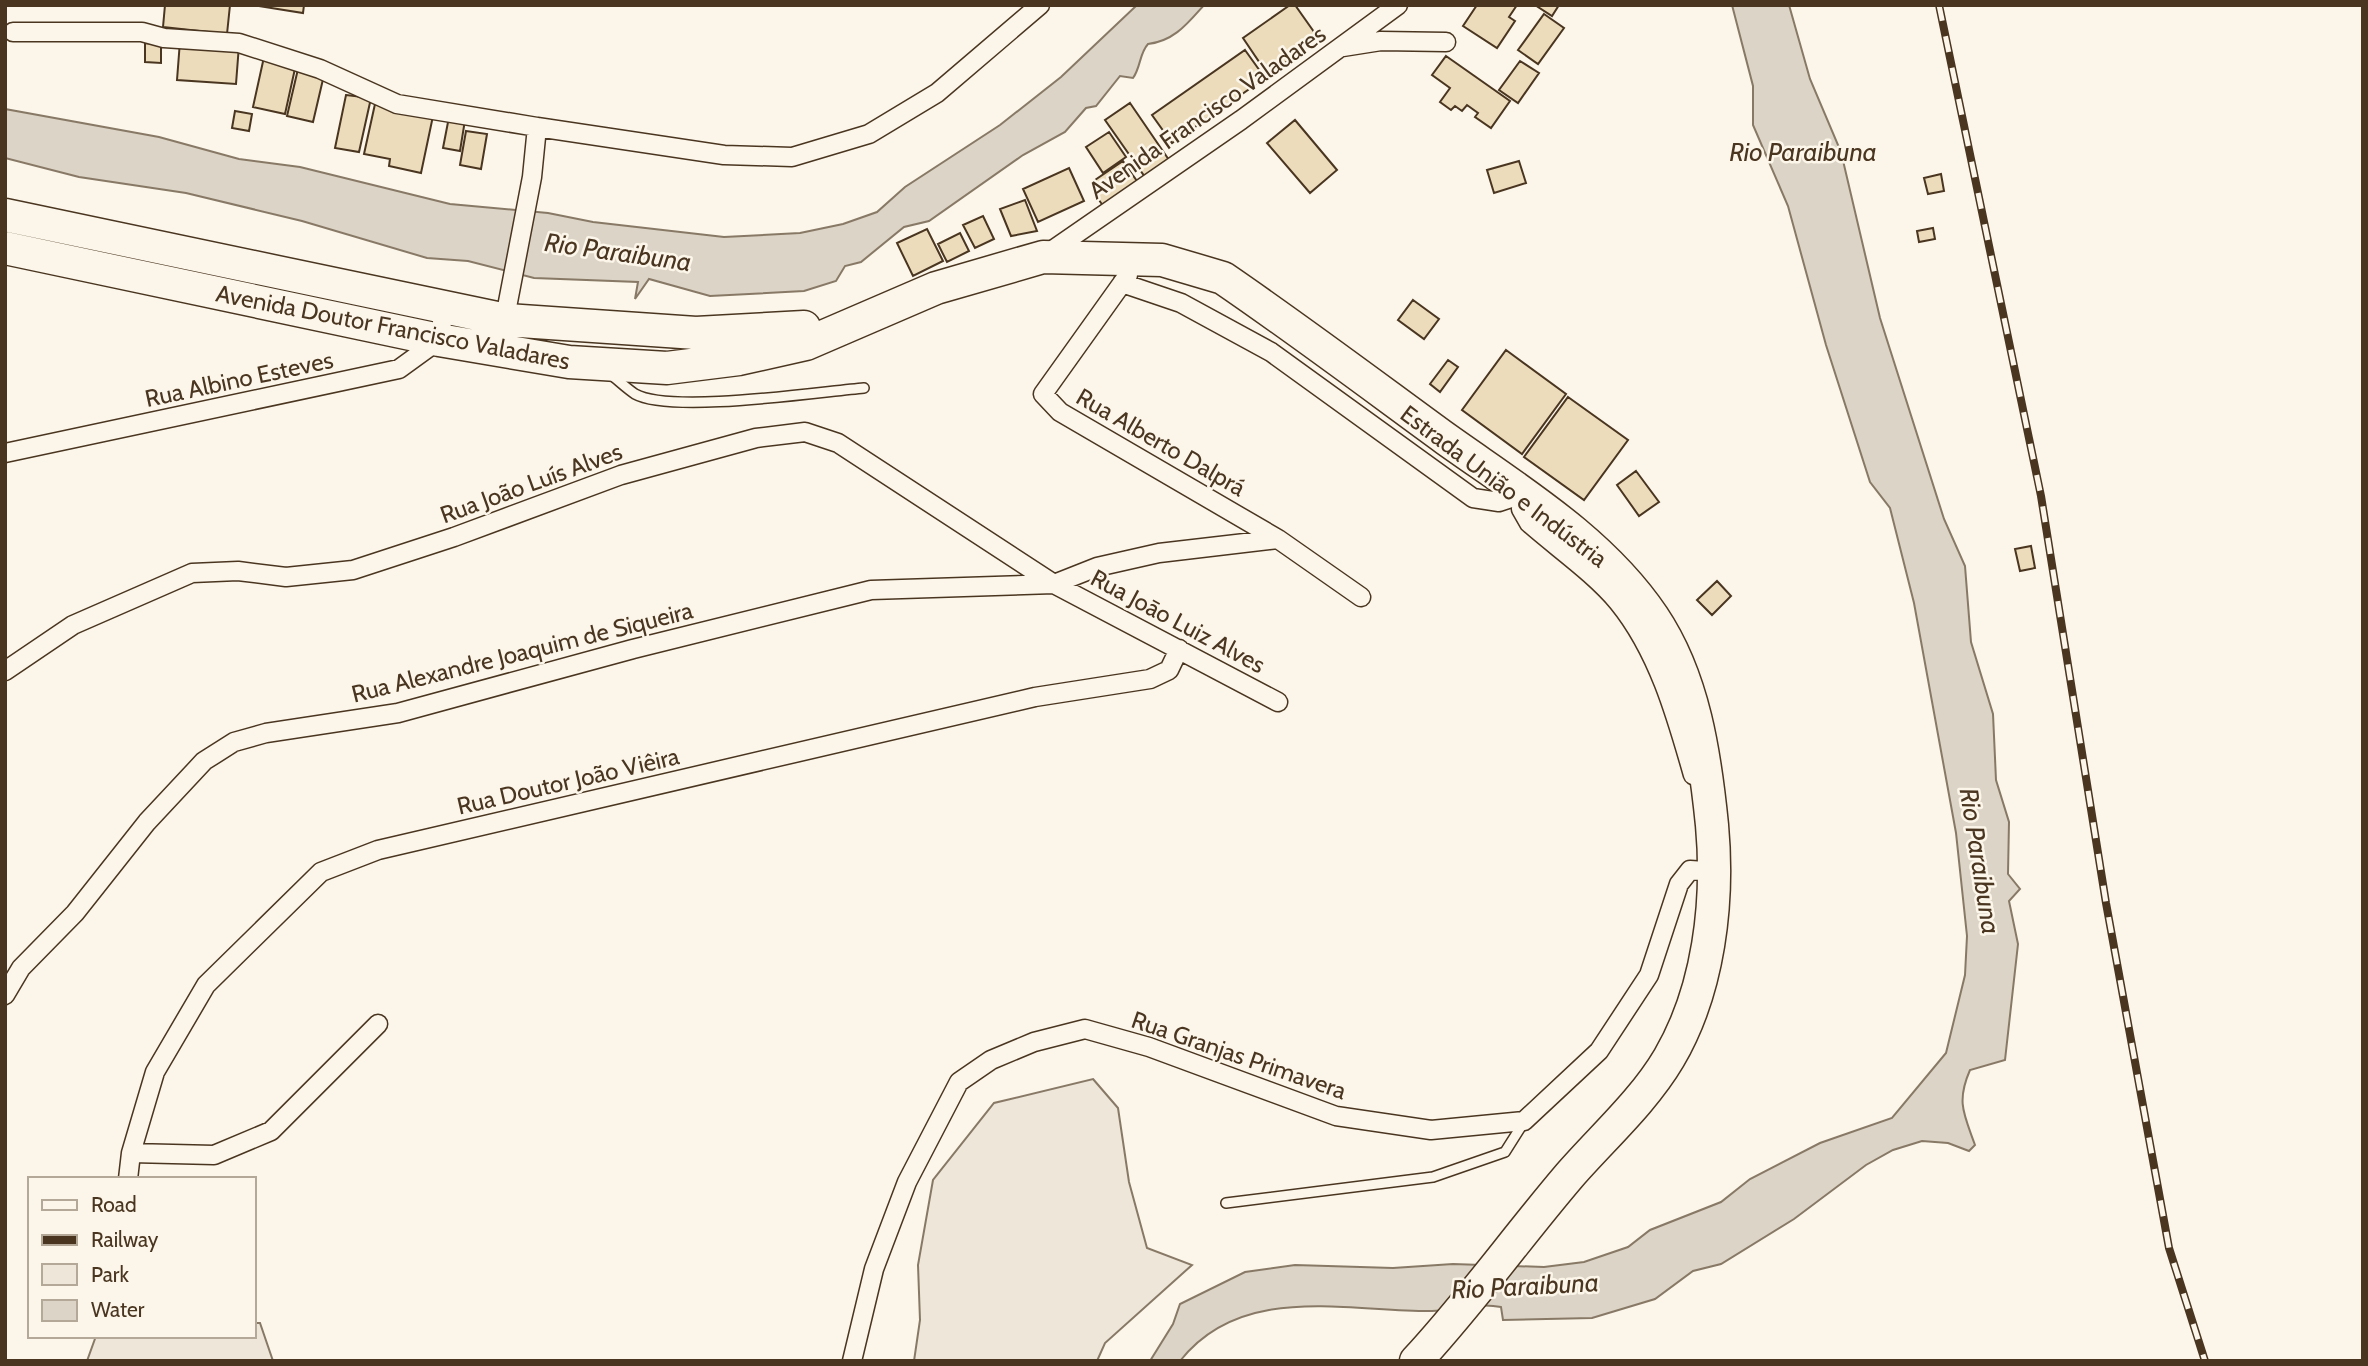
<svg xmlns="http://www.w3.org/2000/svg" width="2368" height="1366" font-family="Cabin,sans-serif">
<rect width="100%" height="100%" fill="#fbf6e9"/>
<path fill="#ede6d9" stroke="#887966" stroke-width="2" d="M1093,1079l25,29 11,74 18,66 45,17 -87,78 -8,18h-183l6,-41 -2,-55 15,-85 61,-77z
M254,1323h6l13,38h-186l9,-25h158z"/>
<path fill="#dcd4c6" stroke="#887966" stroke-width="2" d="M1137,5h67c-17,19 -30,36 -56,39 -9,10 -7,23 -15,34l-13,-2 -24,30 -10,2 -21,24 -42,23 -94,66 -25,6 -43,35 -16,4 -9,15 -32,10 -94,5 -61,-17 -14,20 3,-17 -104,-4 -66,-17 -41,-3 -125,-37 -116,-28 -107,-16 -74,-19v-49l154,28 80,22 61,8 150,37 98,9 45,9 131,15 76,-4 43,-9 34,-12 28,-25 95,-62 61,-48z
M1732,5h57l21,74 31,73 39,166 64,201 21,47 6,76 22,72 3,66 13,42 -1,52 12,15 -11,12 9,43 -13,116 -35,10c-14,32 -6,44 5,75l-6,6 -21,-8 -26,-2 -29,9 -27,15 -72,54 -73,45 -28,7 -38,28 -63,19 -89,2 -2,-13c-23,-5 -46,3 -69,4 -84,1 -190,-29 -252,50h-30l23,-37 7,-20 65,-32 50,-7 98,3 60,-4 91,3 40,-5 44,-15 22,-17 71,-28 29,-23 70,-36 72,-25 54,-65 19,-78 2,-39 -11,-103 -42,-230 -24,-95 -20,-26 -44,-137 -38,-139 -35,-81v-39z"/>
<path fill="#ecdcbc" stroke="#4a3520" stroke-width="2" d="M165,5h65l-3,29 -64,-7z
M253,5h51l-1,8z
M1290,5h5l24,34 -51,36 -25,-37z
M1477,5h40l-8,12 6,4 -18,27 -34,-22z
M1535,5h24l-7,11z
M1544,14l20,14 -26,36 -20,-14z
M180,41l59,4 -3,39 -59,-4z
M145,43l16,1v19l-16,-1z
M1245,50l20,28 -93,65 -20,-28z
M1446,56l64,45 -19,27 -16,-11 3,-4 -11,-8 -5,6 -7,-5 -4,4 -11,-8 10,-14 -18,-13z
M264,57l32,7 -11,50 -32,-7z
M1520,61l19,12 -21,30 -19,-13z
M298,69l26,6 -11,47 -26,-6z
M346,95l25,3 -12,54 -24,-4z
M1130,103l39,57 -24,17 -40,-57z
M375,104l58,12 -12,57 -32,-7 1,-7 -26,-5z
M235,111l17,3 -3,17 -17,-3z
M449,117l16,3 -5,31 -17,-3z
M1295,120l42,50 -27,23 -43,-50z
M466,131l21,3 -6,35 -21,-4z
M1109,132l17,25 -23,16 -17,-26z
M1123,161l16,23 -35,23 -8,-11 6,-5 -7,-11z
M1519,161l7,22 -32,10 -7,-23z
M1069,168l15,33 -46,21 -15,-33z
M1941,174l3,17 -16,3 -4,-16z
M1025,200l12,31 -26,5 -11,-27z
M983,216l11,23 -19,9 -12,-23z
M1933,228l2,11 -16,3 -2,-11z
M927,229l16,32 -30,15 -16,-33z
M960,233l9,18 -22,11 -9,-18z
M1413,300l26,19 -15,20 -26,-19z
M1506,350l60,44 -44,60 -60,-44z
M1448,360l10,7 -18,25 -10,-8z
M1568,397l60,43 -44,60 -60,-43z
M1636,471l23,31 -20,14 -22,-31z
M2031,546l4,22 -15,3 -5,-22z
M1717,581l14,15 -19,19 -15,-15z"/>
<g fill="none" stroke-linecap="round" stroke-linejoin="round">
<g stroke="#4a3520" stroke-width="12">
<path id="lane" d="M610,374c8,6 16,14 25,20 36,20 182,-2 229,-6
M1226,1203l207,-26 72,-25 19,-30"/>
</g>
<g stroke="#4a3520" stroke-width="21">
<path id="street" d="M13,32h129l22,6 75,5 81,26 77,35 140,23
M1343,47l38,-6 65,1
M1047,254l194,-134 157,-115
M1128,275l-85,119 17,18 218,127 83,58
M1122,283l59,20 90,49 202,146 26,4 24,-8 -2,15 8,14c27,24 66,51 89,79 40,49 58,113 75,173
M503,328l29,-151 5,-50 187,28 68,2 77,-23 68,-41 103,-88
M5,453l394,-84 40,-29 6,-35
M5,671l68,-46 119,-52 46,-2 48,6 67,-7 101,-33 167,-62 135,-37 49,-6 33,11 216,141 224,118
M5,995l16,-27 54,-55 72,-91 57,-61 30,-19 32,-9 132,-20 235,-64 238,-59 183,-6 43,-17 62,-14 119,-14
M131,1153l83,2 57,-24 107,-107
M128,1179l3,-26 24,-81 51,-87 115,-113 57,-22 657,-153 115,-18 19,-9 10,-21
M852,1361l22,-92 33,-87 52,-100 32,-22 43,-18 51,-13 64,18 187,69 95,14 93,-9 75,-70 50,-76 30,-91 11,-14 15,1 9,6"/>
</g>
<g stroke="#4a3520" stroke-width="35">
<path id="highway" d="M5,215l501,105 190,13 108,-6
M5,248l434,92 130,22 98,6 72,-9 67,-15 130,-56 107,-31 119,3 61,18c76,52 149,107 223,161 73,52 156,102 207,178 41,61 52,138 59,208 7,77 -3,165 -43,233 -26,44 -67,80 -100,118 -52,61 -99,127 -153,185"/>
</g>
<use href="#lane" stroke="#fbf6e9" stroke-width="9"/>
<use href="#street" stroke="#fbf6e9" stroke-width="18"/>
<use href="#highway" stroke="#fbf6e9" stroke-width="32"/>
<g stroke="#4a3520" stroke-width="8">
<path id="rail" d="M1939,5l102,491 65,407 63,345 36,113"/>
</g>
<use href="#rail" stroke="#fbf6e9" stroke-width="5" stroke-dasharray="16" stroke-linecap="butt"/>
</g>
<g text-anchor="middle" dominant-baseline="central" stroke-width="5" stroke-linejoin="round" paint-order="stroke">
<g font-size="24" fill="#4a3520" stroke="#fbf6e9">
<text transform="translate(1207 112) rotate(-35)">Avenida Francisco Valadares</text>
<text transform="translate(393 327) rotate(11)">Avenida Doutor Francisco Valadares</text>
<text transform="translate(239 379) rotate(-12)">Rua Albino Esteves</text>
<text transform="translate(1161 442) rotate(30)">Rua Alberto Dalprá</text>
<text transform="translate(531 483) rotate(-20)">Rua João Luís Alves</text>
<text transform="translate(1504 486) rotate(37)">Estrada União e Indústria</text>
<text transform="translate(1178 621) rotate(28)">Rua Joāo Luiz Alves</text>
<text transform="translate(522 652) rotate(-14)">Rua Alexandre Joaquim de Siqueira</text>
<text transform="translate(568 781) rotate(-13)">Rua Doutor João Viêira</text>
<text transform="translate(1239 1055) rotate(19)">Rua Granjas Primavera</text>
</g>
<g font-size="26" font-style="italic" fill="#4a3520" stroke="#fbf6e9">
<text x="1803" y="152">Rio Paraibuna</text>
<text transform="translate(618 252) rotate(8)">Rio Paraibuna</text>
<text transform="translate(1980 861) rotate(81)">Rio Paraibuna</text>
<text transform="translate(1525 1286) rotate(-3)">Rio Paraibuna</text>
</g>
</g>
<rect width="2368" height="1366" fill="none" stroke="#4a3520" stroke-width="14"/>
<rect x="28" y="1177" width="228" height="161" fill="#fbf6e9" stroke="#b4a999" stroke-width="2"/>
<rect x="42" y="1200" width="35" height="10" fill="#fbf6e9" stroke="#b4a999" stroke-width="2"/>
<text x="91" y="1212" font-size="21" fill="#4a3520">Road</text>
<rect x="42" y="1235" width="35" height="10" fill="#4a3520" stroke="#b4a999" stroke-width="2"/>
<text x="91" y="1247" font-size="21" fill="#4a3520">Railway</text>
<rect x="42" y="1264" width="35" height="21" fill="#ede6d9" stroke="#b4a999" stroke-width="2"/>
<text x="91" y="1282" font-size="21" fill="#4a3520">Park</text>
<rect x="42" y="1300" width="35" height="21" fill="#dcd4c6" stroke="#b4a999" stroke-width="2"/>
<text x="91" y="1317" font-size="21" fill="#4a3520">Water</text>
</svg>
